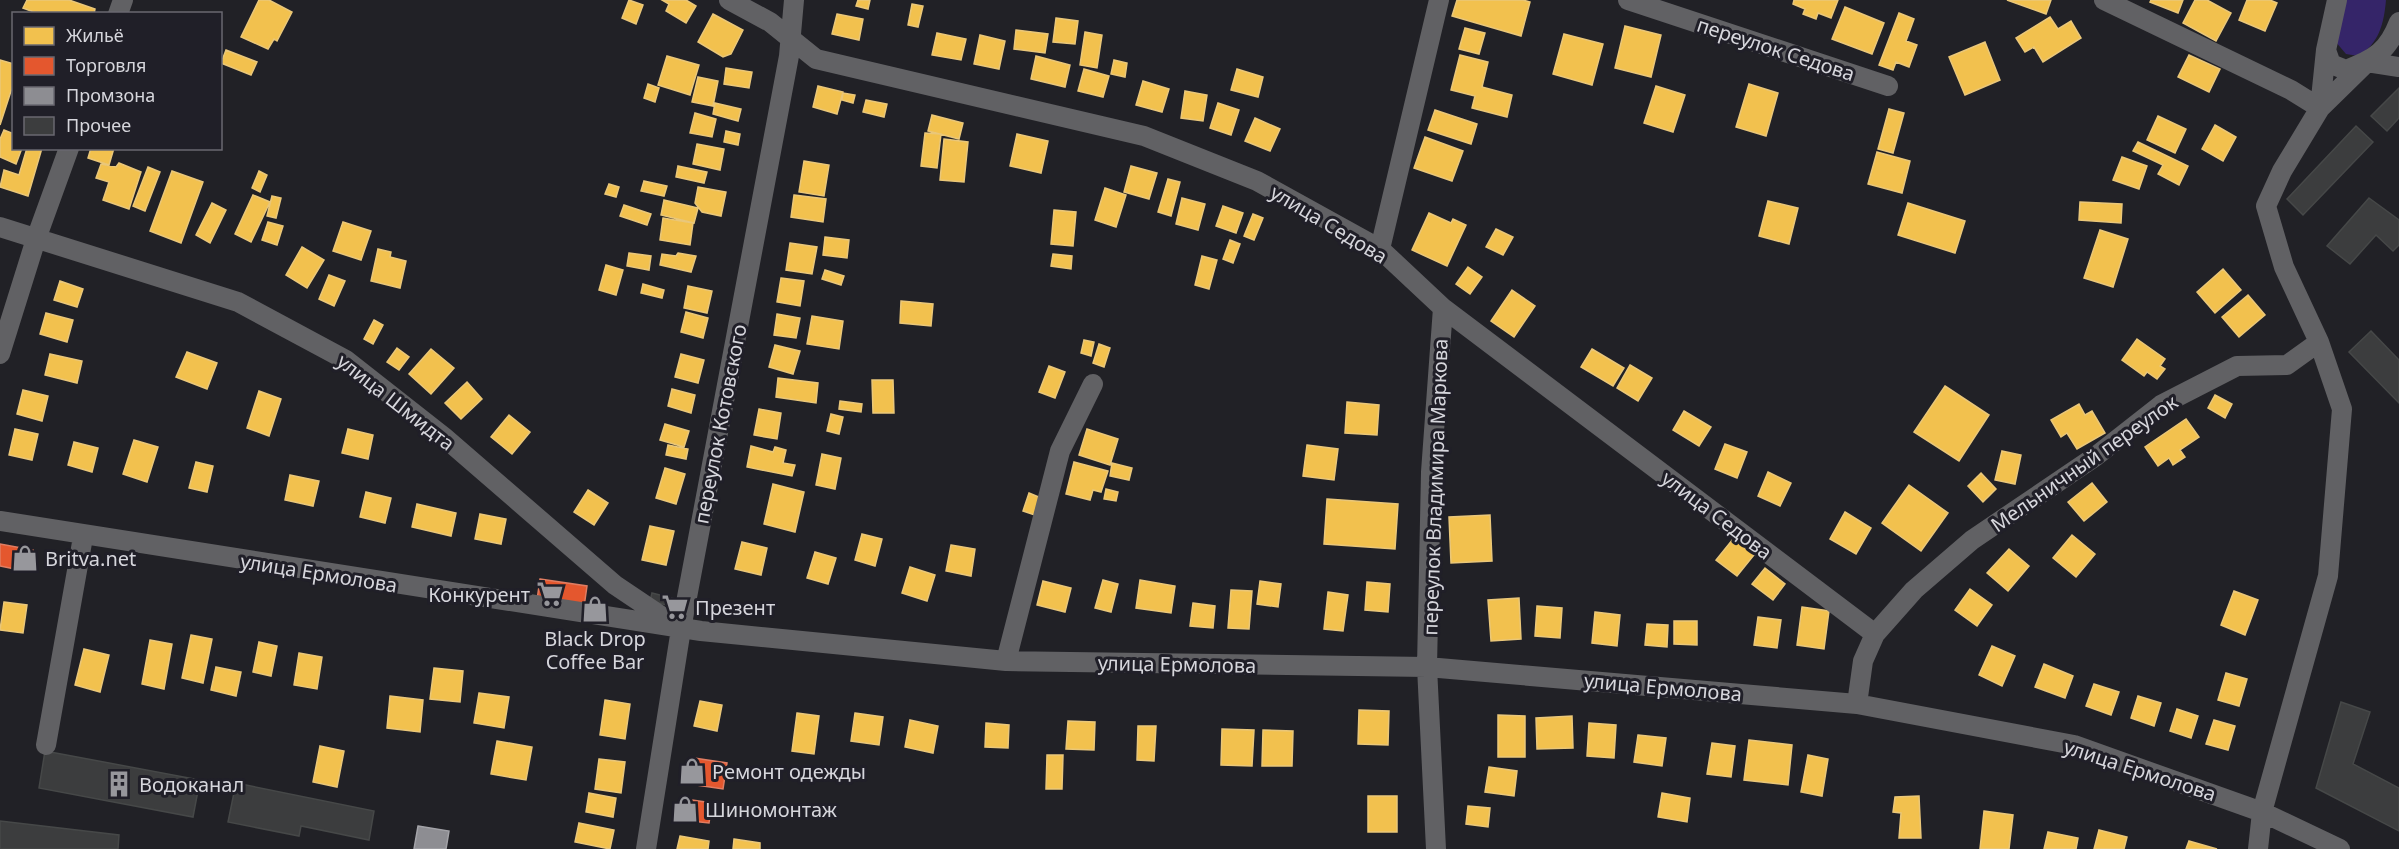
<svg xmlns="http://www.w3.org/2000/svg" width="2399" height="849" font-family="'Noto Sans',sans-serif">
<rect width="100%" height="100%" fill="#212126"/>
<path fill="#352569" d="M2345,0h41c-2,23 -7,44 -28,56l-12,-2 -11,-13z"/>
<path fill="#f2c14e" stroke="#eac779" stroke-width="1.5" d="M27,0h42l26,9 -1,5h-55l-16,-6z
M259,0h10l23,12 -15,29 -3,-2 -6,10 -27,-12z
M629,0l14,5 -7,19 -14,-6z
M662,0h24l10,6 -10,17 -20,-12 3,-7z
M858,0h12l-2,9 -12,-3z
M1457,0h66l7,2 -9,34 -69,-20z
M1794,0h44l-7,18 -13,-5 -2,6 -13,-5 2,-5 -12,-5z
M2007,0h44l-5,14z
M2151,0h32l-5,13 -28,-11z
M2195,0h12l24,13 -15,28 -33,-18z
M2247,0h23l7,3 -12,28 -26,-11z
M912,4l11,2 -5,21 -10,-2z
M1845,7l39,16 -12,31 -40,-15z
M1899,13l15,6 -8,22 11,4 -8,22 -13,-5 -3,8 -14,-5z
M713,14l30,16 -12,24 -8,3 -25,-15z
M837,14l26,5 -4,21 -27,-6z
M2050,17l8,12 13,-8 10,17 -38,24 -9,-15 -9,5 -9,-14z
M1056,18l22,3 -3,23 -22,-2z
M1625,26l36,9 -10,42 -36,-9z
M1465,28l20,5 -6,21 -20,-5z
M1016,30l32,4 -3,19 -31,-4z
M1085,32l17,3 -5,33 -17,-3z
M937,33l29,6 -5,21 -29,-5z
M1564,34l39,10 -11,41 -39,-11z
M980,35l25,6 -6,28 -25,-5z
M1985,42l15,38 -35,15 -16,-38z
M226,50l31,12 -6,13 -30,-12z
M1460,55l28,7 -6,25 30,8 -5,22 -35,-9 3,-12 -24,-6z
M2189,55l31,14 -11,23 -31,-15z
M667,56l32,9 -9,30 -32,-10z
M1036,56l34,9 -5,22 -34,-8z
M0,60l14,4v18l-14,43z
M1114,60l13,3 -2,14 -14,-3z
M726,68l26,4 -3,16 -25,-4z
M1084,69l25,7 -6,21 -25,-6z
M1237,69l26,8 -5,20 -27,-7z
M698,77l20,4 -5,25 -21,-4z
M1143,81l26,8 -7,23 -26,-7z
M648,84l11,4 -4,14 -11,-4z
M1749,84l29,9 -12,43 -30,-9z
M818,86l25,6 -6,22 -24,-7z
M1656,86l29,9 -12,37 -29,-9z
M1185,91l22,4 -4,26 -22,-3z
M843,93l12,2 -2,8 -11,-3z
M866,100l21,4 -3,13 -21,-5z
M715,103l26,6 -3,12 -25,-7z
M1218,103l21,7 -8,25 -21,-7z
M1889,109l15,4 -11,40 -15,-4z
M1435,110l42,14 -6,20 -43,-14z
M695,113l21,6 -4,18 -22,-4z
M932,115l31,8 -4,16 -31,-8z
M2158,116l28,13 -11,24 -28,-13z
M1255,118l25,11 -10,22 -25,-10z
M2215,125l21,12 -13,24 -21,-12z
M4,130l10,4v14h8l-6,16 -16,-7v-18z
M726,131l14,3 -2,11 -14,-3z
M925,133l16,1 -4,34 -16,-2z
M1017,134l31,7 -7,32 -31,-7z
M1425,137l38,14 -11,30 -38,-13z
M944,139l24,3 -4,40 -24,-2z
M2138,142l50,24 -9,19 -21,-11 5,-9 -30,-14z
M697,144l27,5 -4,21 -27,-6z
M27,148h15l-14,48 -28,-9 4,-17 15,5z
M91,148h23l-5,17 -21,-7z
M1877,152l33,9 -8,32 -34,-9z
M2122,157l25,9 -8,23 -26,-9z
M804,161l25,4 -5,31 -25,-4z
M119,163l22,9 -12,37 -26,-9 6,-18 -13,-4 5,-14 15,3z
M678,166l29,6 -3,11 -28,-6z
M1131,166l26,7 -8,26 -25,-7z
M148,167l12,5 -15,39 -12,-5z
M172,171l31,11 -22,61 -31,-12z
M259,171l8,4 -7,17 -8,-4z
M1168,179l12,3 -9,34 -13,-4z
M644,181l23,5 -3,10 -23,-5z
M609,184l10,3 -3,10 -11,-3z
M698,187l28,5 -5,24 -19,-4 -7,-9z
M1105,188l21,7 -10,32 -21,-7z
M253,195l17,7 -19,40 -16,-8z
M794,195l32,4 -3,23 -32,-5z
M272,196l9,2 -5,20 -9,-2z
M1182,198l23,6 -7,26 -22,-6z
M664,200l34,8 -4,15 -33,-8z
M1768,201l30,7 -9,36 -30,-8z
M2080,202l42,2 -1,19 -42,-3z
M212,203l14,7 -16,33 -14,-8z
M1908,203l57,18 -10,32 -57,-18z
M624,205l27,9 -4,11 -27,-9z
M1223,206l20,7 -7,20 -20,-7z
M1054,210l22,2 -3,34 -22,-2z
M1429,213l22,10 2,-4 13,6 -19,41 -35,-16z
M1253,214l10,4 -9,22 -10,-4z
M663,218l30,5 -3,22 -30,-5z
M268,222l15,4 -6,19 -15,-5z
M343,222l28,9 -10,29 -28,-9z
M1496,229l17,8 -10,18 -17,-8z
M2100,230l28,9 -15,48 -29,-9z
M825,237l24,3 -2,18 -24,-3z
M1230,240l10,4 -7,19 -10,-4z
M790,243l27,4 -5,27 -26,-4z
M302,247l22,13 -17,28 -21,-13z
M378,249l13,3 -1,5 16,4 -6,27 -29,-7z
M629,253l22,3 -2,14 -22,-4z
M678,253l18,3 -5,16 -31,-7 2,-11 14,2z
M1053,254l19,2 -1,13 -20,-3z
M1202,256l15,4 -8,29 -14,-4z
M606,265l17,5 -7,25 -17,-5z
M1468,267l14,10 -12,17 -14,-10z
M2223,269l18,21 -26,23 -18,-21z
M825,270l19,6 -3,9 -19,-6z
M329,275l16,6 -11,25 -15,-7z
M781,278l23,3 -4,25 -23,-4z
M60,281l23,8 -6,18 -23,-7z
M643,284l21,6 -2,8 -21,-5z
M688,286l24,5 -5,22 -23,-5z
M1512,290l23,16 -21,31 -23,-16z
M2248,295l17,20 -26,22 -17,-20z
M901,301l32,3 -2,22 -31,-3z
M686,312l22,6 -5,20 -22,-6z
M46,313l27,7 -6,22 -27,-8z
M777,314l23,4 -4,20 -22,-3z
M812,316l31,5 -4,28 -32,-5z
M374,320l9,5 -10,19 -9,-5z
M2137,339l28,20 -5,7 5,3 -8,10 -10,-7 -3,4 -22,-16z
M1084,340l10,2 -3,14 -10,-3z
M1099,344l11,4 -6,19 -11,-4z
M775,345l25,6 -7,23 -24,-7z
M397,348l12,9 -10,13 -12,-8z
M431,349l23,19 -23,26 -22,-20z
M1592,349l32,19 -11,18 -32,-19z
M187,352l30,11 -10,26 -31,-12z
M50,354l32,7 -5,22 -32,-8z
M681,354l23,6 -6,23 -23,-6z
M1630,365l22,13 -14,23 -21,-13z
M1049,366l16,6 -10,26 -16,-6z
M778,378l40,5 -2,20 -40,-6z
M872,380h21l1,33h-21z
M467,382l15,17 -21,20 -16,-16z
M1945,386l44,29 -30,46 -45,-29z
M672,389l23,6 -4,18 -23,-7z
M23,390l25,6 -6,25 -25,-7z
M259,391l22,8 -12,37 -22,-8z
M2215,395l17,9 -7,14 -17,-10z
M840,401l22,3 -1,8 -22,-3z
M1347,402l32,3 -2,30 -32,-2z
M2079,404l6,11 7,-4 13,22 -28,16 -10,-16 -6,4 -10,-17z
M759,409l22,4 -4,26 -23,-4z
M1684,411l27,16 -12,19 -26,-16z
M831,414l12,3 -4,17 -12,-3z
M509,415l21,17 -18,22 -21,-17z
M2186,419l13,18 -19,13 5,7 -12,8 -4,-7 -11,8 -13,-19z
M665,424l24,7 -5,16 -24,-7z
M15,429l23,5 -6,26 -23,-5z
M348,429l25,6 -5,24 -26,-6z
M1087,429l31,10 -8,26 -31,-10z
M134,440l24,7 -11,35 -24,-8z
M74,442l24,6 -6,24 -24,-7z
M1725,444l22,8 -10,26 -22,-9z
M668,445l20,4 -2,10 -20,-4z
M1307,445l31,4 -4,31 -31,-4z
M751,446l22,6 2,-5 11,3 -3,13 12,2 -3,11 -45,-9z
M2002,451l19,4 -6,29 -20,-4z
M822,454l19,4 -6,31 -19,-4z
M196,462l17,4 -6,26 -18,-4z
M1074,462l34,9 -7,21 -8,-2 -3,10 -24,-6z
M1112,463l20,5 -3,12 -19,-4z
M665,468l20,6 -9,30 -20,-6z
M1768,472l23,11 -11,23 -22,-10z
M1981,473l15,16 -13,13 -15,-16z
M290,475l29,6 -6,25 -28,-6z
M2092,483l15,19 -23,19 -16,-19z
M773,484l31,8 -9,40 -31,-8z
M1909,485l39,28 -27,38 -39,-28z
M1106,489l12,3 -2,9 -12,-2z
M588,490l20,13 -14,22 -20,-13z
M366,492l25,6 -6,25 -25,-6z
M1029,493l12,5 -6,17 -12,-4z
M1327,499l71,5 -3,45 -71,-5z
M417,504l39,9 -5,23 -39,-9z
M1845,512l26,16 -15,26 -26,-15z
M480,514l26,5 -5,25 -26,-5z
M1490,515l2,46 -41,2 -2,-46z
M650,526l24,5 -8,34 -24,-5z
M862,534l20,5 -7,27 -20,-6z
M2072,535l23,19 -19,23 -23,-19z
M1733,539l21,16 -17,21 -21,-16z
M742,542l25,6 -6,27 -26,-6z
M951,545l24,4 -4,27 -25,-5z
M2009,549l20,17 -21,25 -21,-18z
M815,552l21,6 -8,26 -21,-6z
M910,567l25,8 -8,26 -25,-8z
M1765,568l20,16 -12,16 -21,-16z
M1103,580l15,4 -7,28 -16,-4z
M1140,580l35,6 -4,27 -35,-5z
M1043,581l28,7 -6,24 -28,-7z
M1260,581l21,3 -3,23 -21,-3z
M1367,582l23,2 -2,28 -23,-2z
M1970,589l22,16 -15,21 -22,-16z
M1231,590l21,1 -3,38 -21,-1z
M2234,591l24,9 -13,35 -24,-10z
M1328,592l20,3 -5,36 -19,-2z
M1519,598l2,41 -30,2 -3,-41z
M4,602l23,3 -4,28 -23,-3z
M1193,603l22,3 -2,22 -23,-2z
M1537,606l25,2 -2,30 -25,-2z
M1802,607l27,4 -5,38 -27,-4z
M1595,612l25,3 -3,31 -25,-3z
M1758,617l23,3 -4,28 -23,-3z
M1674,621h23v24l-23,-1z
M1647,624l21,1 -1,22 -22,-2z
M191,635l21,4 -9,44 -21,-5z
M150,640l22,4 -8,45 -22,-5z
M259,642l18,4 -6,30 -18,-4z
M1992,646l23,10 -13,30 -23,-11z
M84,649l25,6 -9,37 -25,-7z
M299,653l23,4 -5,32 -23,-4z
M2044,664l29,12 -8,22 -30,-11z
M216,667l25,5 -5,24 -25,-6z
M434,668l29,3 -3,31 -30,-3z
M2226,673l21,6 -8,27 -21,-6z
M2094,684l25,8 -8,23 -25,-9z
M479,693l30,4 -5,31 -30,-5z
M390,696l33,4 -3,32 -33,-4z
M2138,696l23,7 -7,23 -23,-8z
M605,700l25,4 -5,35 -25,-4z
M700,701l22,4 -5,26 -23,-5z
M2177,709l21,7 -7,22 -21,-7z
M1359,710l30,1 -1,34 -30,-1z
M797,713l22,3 -5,38 -22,-3z
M855,713l28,4 -4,28 -28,-4z
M1498,715l27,1v41h-27z
M1572,716l1,32 -36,1 -1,-31z
M910,720l28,6 -5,27 -28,-6z
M2214,720l21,6 -7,24 -22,-6z
M1068,721l27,1 -1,28 -28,-1z
M986,723l23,2 -1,23 -23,-1z
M1589,723l27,2 -2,33 -27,-2z
M1138,726h18l-2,35 -17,-1z
M1222,729l32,1 -2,36 -31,-1z
M1263,730l30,1 -1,35h-30z
M1638,735l28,3 -4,28 -28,-4z
M1749,740l43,5 -4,40 -44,-5z
M497,741l35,6 -6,33 -35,-6z
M1712,743l23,3 -4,31 -24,-3z
M320,746l24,5 -7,36 -24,-5z
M1047,755h16l-1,34h-16z
M1808,755l20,4 -6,37 -21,-4z
M599,759l26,3 -4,31 -26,-4z
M1489,767l28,4 -3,25 -29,-4z
M589,793l27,5 -3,19 -27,-5z
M1662,793l28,5 -3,24 -29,-5z
M1368,796h29v36h-29z
M1919,796l2,42h-22l2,-25 -8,-1 2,-15z
M1468,806l22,2 -2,19 -22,-3z
M1984,811l29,4 -4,34h-29z
M579,823l35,7 -4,19 -35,-7z
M2099,830l28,7 -3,12h-30z
M2048,832l30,6 -2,11h-32z
M680,836l29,5 -1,8h-31z
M734,839l26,4v6h-27z
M2189,841l28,8h-31z"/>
<path fill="#e4572e" stroke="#e07d62" stroke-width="1.5" d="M0,544l33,6 -3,22 -30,-6z
M540,579l47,7 -3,21 -47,-7z
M694,758l33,5 -4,26 -33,-5z
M685,799l27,4 -3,20 -27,-3z"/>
<path fill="#8d8d92" stroke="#a3a3a8" stroke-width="1.5" d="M418,826l31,5 -3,18h-32z"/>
<path fill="#3c3d3e" stroke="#464848" stroke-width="1.5" d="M2399,88v30l-12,13 -16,-15z
M2356,126l17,16 -70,73 -16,-16z
M2369,198l30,22v25l-6,6 -17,-16 -26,29 -23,-18z
M2371,331l28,29v43l-50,-51z
M652,593l24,6 -1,8 -25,-6z
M2341,702l29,10 -17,52 46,24v43l-83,-43z
M45,751l155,29 -7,37 -154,-29z
M236,783l138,28 -5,29 -68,-14 -2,10 -71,-14z
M0,821l119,14 -1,14h-118z"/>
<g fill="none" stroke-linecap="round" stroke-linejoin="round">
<path stroke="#616164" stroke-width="20" d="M729,0l41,22 46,37 328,77 113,45 123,68 63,59 432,326 -12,27 -6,43
M1628,0l260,86
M2104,0l187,90 29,18 -38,63 -16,35 18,61 35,75 23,67 -14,167 -66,236 -4,37
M2337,0l-11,50 5,14 15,6c29,-11 42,-19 53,-48
M118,14l5,-14
M2320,108l47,-46 32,5
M2320,108l6,-58
M0,227l238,75 108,58 98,77 171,148 61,41
M1380,249l59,-249
M0,354l36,-115 33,-91
M0,521l701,110 305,30 421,6 430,37 217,41 188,67 78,37
M1875,634l39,-44 58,-50 124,-84 65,-51 76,-39 50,-1 32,-23
M1006,661l54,-210 33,-67
M46,745l37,-208
M646,849l35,-220 108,-573 5,-56
M1436,849l-9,-182 4,-195 12,-164"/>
</g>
<defs>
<g id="shop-bare" transform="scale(2.07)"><path d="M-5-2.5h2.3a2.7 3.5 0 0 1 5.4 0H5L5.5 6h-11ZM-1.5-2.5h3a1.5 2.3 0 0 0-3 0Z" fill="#97979c" stroke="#201f28" stroke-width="2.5" paint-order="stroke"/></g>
<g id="supermarket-bare" transform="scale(2.07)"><path d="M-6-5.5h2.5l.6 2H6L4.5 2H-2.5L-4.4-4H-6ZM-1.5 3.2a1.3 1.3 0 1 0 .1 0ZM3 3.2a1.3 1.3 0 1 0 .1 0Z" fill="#97979c" stroke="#201f28" stroke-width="2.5" paint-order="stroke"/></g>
<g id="building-bare" transform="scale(2.07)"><path d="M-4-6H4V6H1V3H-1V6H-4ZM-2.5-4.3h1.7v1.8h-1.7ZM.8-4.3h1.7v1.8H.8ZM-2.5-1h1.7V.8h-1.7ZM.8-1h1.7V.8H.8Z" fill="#97979c" stroke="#201f28" stroke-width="2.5" paint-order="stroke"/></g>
</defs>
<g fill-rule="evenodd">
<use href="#shop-bare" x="25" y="558"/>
<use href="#supermarket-bare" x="550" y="594"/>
<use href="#supermarket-bare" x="675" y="607"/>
<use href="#shop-bare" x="595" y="609"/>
<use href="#shop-bare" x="692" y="771"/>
<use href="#building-bare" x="119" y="784"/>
<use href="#shop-bare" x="685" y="809"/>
</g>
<g text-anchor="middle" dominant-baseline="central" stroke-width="6" stroke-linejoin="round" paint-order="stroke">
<g font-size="20" fill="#d6d6dc" stroke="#201f28">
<text transform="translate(1776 49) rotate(18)">переулок Седова</text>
<text transform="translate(1329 224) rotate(31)">улица Седова</text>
<text transform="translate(396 402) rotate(38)">улица Шмидта</text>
<text transform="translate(720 424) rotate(-79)">переулок Котовского</text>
<text transform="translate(2084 463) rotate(-35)">Мельничный переулок</text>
<text transform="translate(1435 487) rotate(-88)">переулок Владимира Маркова</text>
<text transform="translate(1717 515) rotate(37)">улица Седова</text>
<text transform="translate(319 573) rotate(9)">улица Ермолова</text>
<text transform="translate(1177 664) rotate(1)">улица Ермолова</text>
<text transform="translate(1663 687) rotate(5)">улица Ермолова</text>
<text transform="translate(2140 770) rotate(18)">улица Ермолова</text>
</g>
<g font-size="20" fill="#d6d6dc" stroke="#201f28" text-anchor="start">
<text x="45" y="558">Britva.net</text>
<text x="530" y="594" text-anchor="end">Конкурент</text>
<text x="695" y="607">Презент</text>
<text x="595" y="638" text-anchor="middle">Black Drop<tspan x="595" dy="23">Coffee Bar</tspan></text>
<text x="712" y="771">Ремонт одежды</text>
<text x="139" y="784">Водоканал</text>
<text x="705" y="809">Шиномонтаж</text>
</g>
</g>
<rect x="12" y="12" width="210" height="138" fill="#201f28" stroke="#696870" stroke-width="1.5"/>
<rect x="24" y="27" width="30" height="18" fill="#f2c14e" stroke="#696870" stroke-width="1.5"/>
<text x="66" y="42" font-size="18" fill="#d6d6dc">Жильё</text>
<rect x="24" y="57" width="30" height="18" fill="#e4572e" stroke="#696870" stroke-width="1.5"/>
<text x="66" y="72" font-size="18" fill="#d6d6dc">Торговля</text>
<rect x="24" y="87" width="30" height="18" fill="#8d8d92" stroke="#696870" stroke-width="1.5"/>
<text x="66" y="102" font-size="18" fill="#d6d6dc">Промзона</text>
<rect x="24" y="117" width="30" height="18" fill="#3c3d3e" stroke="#696870" stroke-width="1.5"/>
<text x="66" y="132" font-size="18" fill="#d6d6dc">Прочее</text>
</svg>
